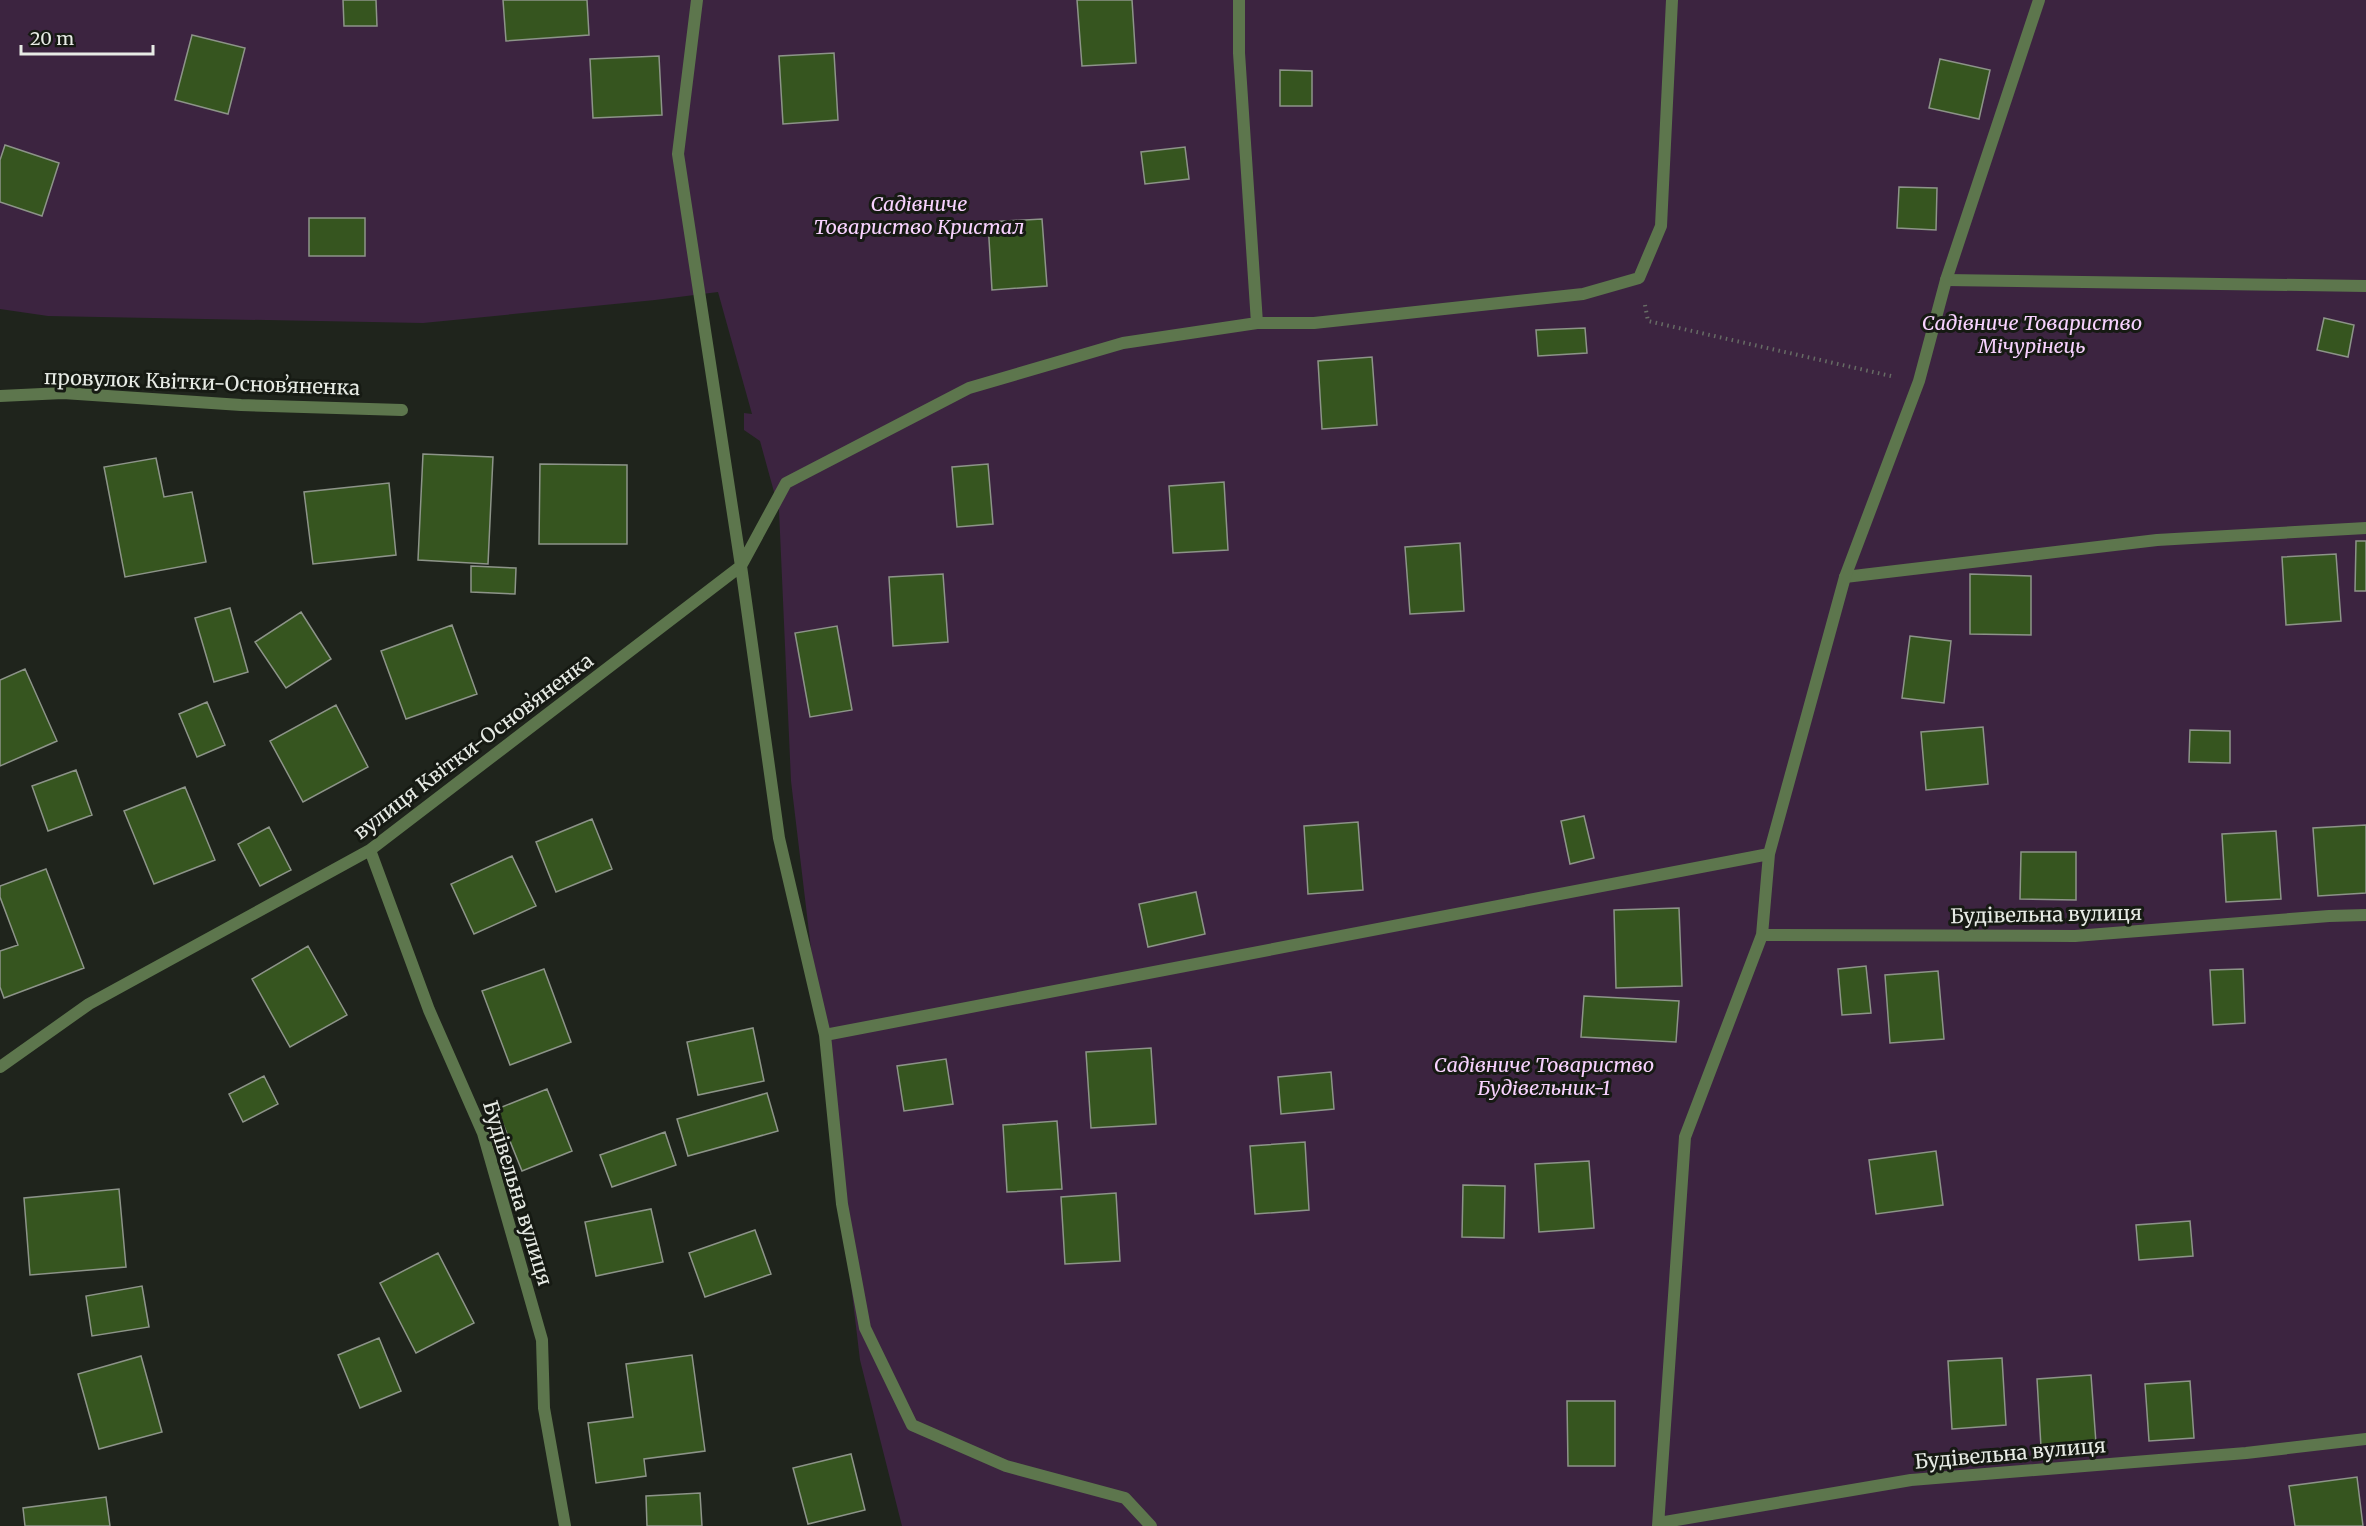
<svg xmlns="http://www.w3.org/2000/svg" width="2366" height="1526" font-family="Merriweather,serif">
<rect width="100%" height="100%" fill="#1f241c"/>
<path fill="#3c2440" d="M0,0h2366v1526h-1464l-42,-166 -69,-579 -12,-271 -19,-69 -16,-11v-17l8,1 -34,-122 -63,8 -232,23 -375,-7 -48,-7z"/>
<path fill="#36551f" stroke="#8d9489" stroke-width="1.5" d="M343,0h33l1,26h-33z
M503,0h84l2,35 -83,6z
M1077,0h55l4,63 -54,3z
M192,35l53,13 -17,66 -53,-14z
M834,53l4,67 -55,4 -4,-68z
M659,56l3,59 -69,3 -3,-59z
M1940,59l50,11 -11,49 -50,-11z
M1280,70l32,1v35h-32z
M5,145l54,18 -17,53 -42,-14v-42z
M1185,147l4,32 -44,5 -4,-32z
M1899,187l38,1 -1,42 -39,-2z
M309,218h56v38h-56z
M1042,219l5,67 -55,4 -4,-68z
M2324,318l30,7 -6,32 -31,-7z
M1585,328l2,25 -49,3 -2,-26z
M1372,357l5,68 -55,4 -4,-68z
M423,454l70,3 -5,107 -70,-4z
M156,458l8,39 28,-5 14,70 -81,15 -21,-110z
M540,464l87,1v79h-88z
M988,464l5,60 -36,3 -5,-60z
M1224,482l4,68 -55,3 -4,-67z
M389,483l7,72 -83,9 -9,-72z
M2356,541h10v50h-11z
M1460,543l4,68 -54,3 -5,-67z
M2336,554l5,67 -55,4 -4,-68z
M471,566l45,2 -1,26 -44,-2z
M943,574l5,68 -55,4 -4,-69z
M1970,574l61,2v59l-61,-1z
M230,608l18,64 -34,10 -19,-64z
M301,612l30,47 -45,29 -31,-46z
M452,625l25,69 -71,25 -25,-68z
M837,626l15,84 -42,7 -15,-84z
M1910,636l41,5 -7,62 -42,-5z
M25,669l32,72 -57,25v-86z
M207,702l18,43 -28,12 -18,-43z
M336,705l32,62 -65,35 -33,-61z
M1983,727l5,57 -62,6 -5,-58z
M2190,730l40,1v32l-41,-1z
M76,770l16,45 -44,16 -16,-45z
M185,787l30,73 -61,24 -30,-73z
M1584,816l10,42 -24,6 -9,-43z
M592,819l20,50 -56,23 -20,-50z
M1358,822l5,68 -55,4 -4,-68z
M2366,825v68l-48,3 -5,-68z
M269,827l22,43 -31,16 -22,-42z
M2276,831l5,68 -55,3 -4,-68z
M2021,852h55v48l-56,-1z
M512,856l24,50 -62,28 -23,-50z
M46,869l38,99 -80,30 -4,-11v-36l18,-6 -18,-48v-11z
M1196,892l9,42 -57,13 -9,-43z
M1679,908l3,78 -66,2 -2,-78z
M308,946l39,69 -57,32 -38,-68z
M1866,966l5,47 -29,2 -4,-46z
M544,969l27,73 -61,23 -28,-74z
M2243,969l2,54 -32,2 -3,-55z
M1938,971l6,68 -54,4 -5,-68z
M1584,996l95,5 -3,41 -95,-5z
M753,1028l11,53 -66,14 -11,-53z
M1151,1048l5,76 -65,4 -5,-76z
M946,1059l7,45 -49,7 -7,-45z
M1331,1072l3,37 -53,5 -3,-37z
M264,1076l14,28 -35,18 -14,-28z
M547,1089l25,62 -50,20 -25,-62z
M767,1093l11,38 -90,25 -11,-37z
M1057,1121l5,68 -55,3 -4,-67z
M665,1132l11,33 -64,22 -12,-32z
M1305,1142l4,68 -54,4 -5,-68z
M1936,1151l7,54 -67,9 -7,-54z
M1589,1161l5,67 -55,4 -4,-68z
M1463,1185l42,1 -1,52 -42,-1z
M119,1189l7,78 -96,8 -6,-77z
M1116,1193l4,68 -55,3 -4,-67z
M651,1209l12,53 -67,14 -11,-54z
M2190,1221l3,35 -54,4 -3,-35z
M755,1230l16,44 -66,23 -16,-44z
M438,1253l36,70 -58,30 -36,-70z
M142,1286l7,41 -57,9 -6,-40z
M379,1338l22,53 -41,17 -22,-53z
M692,1355l13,96 -61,8 2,17 -50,7 -8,-60 45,-6 -7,-53z
M141,1356l21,76 -63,17 -21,-75z
M2002,1358l4,67 -54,4 -4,-68z
M2091,1375l5,68 -55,4 -4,-68z
M2190,1381l4,57 -45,3 -4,-57z
M1567,1401h48v65h-47z
M851,1454l14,56 -57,14 -15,-56z
M2357,1477l6,49h-68l-6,-40z
M700,1493l2,33h-55l-1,-30z
M106,1497l4,29h-85l-2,-18z"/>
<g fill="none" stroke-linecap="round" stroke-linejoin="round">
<path stroke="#676c65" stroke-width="4" stroke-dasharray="1.5 4.5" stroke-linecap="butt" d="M1645,305l3,16 243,55"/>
<path stroke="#5d764d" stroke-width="12" d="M1946,280l420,6
M1845,577l312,-37 209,-12"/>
<path stroke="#5d764d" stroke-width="12" d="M697,0l-19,154 63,412 38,272 46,197 17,169 23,124 47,97 94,41 119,32 26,28
M1239,0v53l18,270
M0,396l63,-3 178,12 161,5
M370,850l59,160 54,123 59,207 2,68 21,118
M1762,935l313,1 254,-20 37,-1
M825,1035l944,-181
M0,1067l89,-63 281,-154 371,-284 45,-83 183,-95 154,-45 134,-20h57l269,-29 56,-16 22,-52 11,-226
M1659,1523l252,-43 335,-27 120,-14
M1658,1526l27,-389 77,-202 7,-81 76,-277 74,-196 27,-101 93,-280"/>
</g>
<g text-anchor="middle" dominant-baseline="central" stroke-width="6" stroke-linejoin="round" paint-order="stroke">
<g font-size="20" font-style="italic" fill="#f8d2ff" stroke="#161a13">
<text x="919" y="203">Садівниче<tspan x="919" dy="23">Товариство Кристал</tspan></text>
<text x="2032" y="322">Садівниче Товариство<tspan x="2032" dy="23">Мічурінець</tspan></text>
<text x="1544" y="1064">Садівниче Товариство<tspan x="1544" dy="23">Будівельник-1</tspan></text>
</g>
<g font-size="20" fill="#e7ebe5" stroke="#161a13">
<text transform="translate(202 382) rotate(2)">провулок Квітки-Основʼяненка</text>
<text transform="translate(473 746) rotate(-37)">вулиця Квітки-Основʼяненка</text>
<text transform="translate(2046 914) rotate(-1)">Будівельна вулиця</text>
<text transform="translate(518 1193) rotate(73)">Будівельна вулиця</text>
<text transform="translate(2010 1453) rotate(-5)">Будівельна вулиця</text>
</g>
</g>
<path d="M21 45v9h132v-9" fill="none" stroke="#e7ebe5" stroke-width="3"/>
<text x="30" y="45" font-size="18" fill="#e7ebe5" stroke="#161a13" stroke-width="4.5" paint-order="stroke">20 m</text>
</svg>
